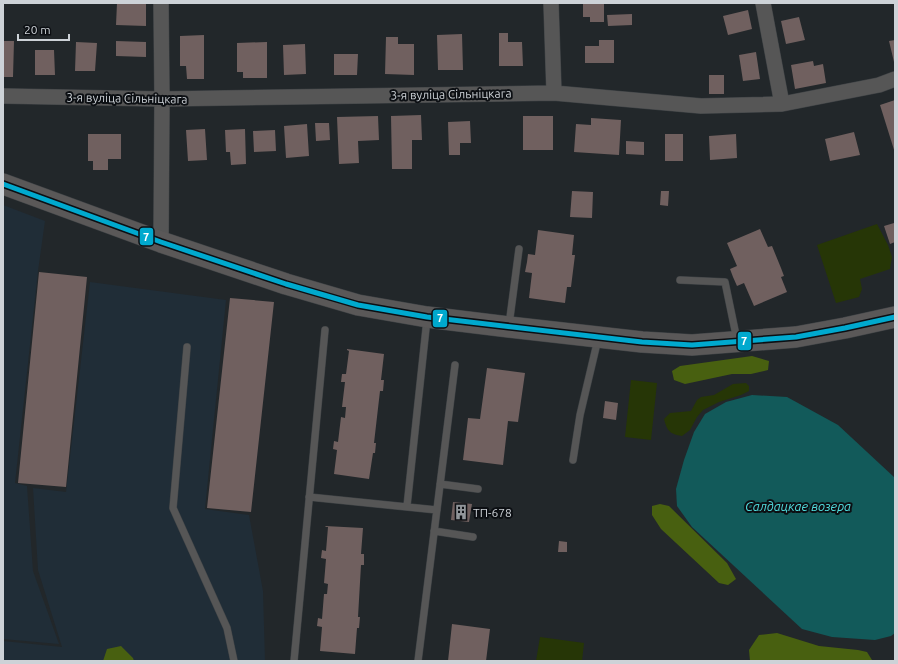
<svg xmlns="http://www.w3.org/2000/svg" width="898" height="664" font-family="Ubuntu,sans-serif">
<rect width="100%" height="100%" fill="#22272a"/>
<path fill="#202d37" d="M3,205l42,16 -7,50 -23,212 12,3 6,85 26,73 -56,-5z
M90,282l136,18 -21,209 44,6 14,76 2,70h-262v-20l59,6 -24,-77 -5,-82 33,4z"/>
<path fill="#263606" d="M877,224l11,21 4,12 -2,12 -30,10 2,10 -3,8 -23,6 -19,-58z
M631,380l26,3 -6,57 -26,-3z
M746,383l3,3v5l-8,4 -22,7 -16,8 -6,7 -7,13 -8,6c-12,-2 -15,-5 -18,-17l6,-6 21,-2 6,-11 4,-3 13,-2 19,-11z
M540,637l44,6 -2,18h-46z"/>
<path fill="#486010" d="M752,356l17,5 -1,9 -17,4h-19l-47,10 -11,-4 -2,-9 8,-5z
M660,504l9,2 58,57 9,16 -8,6 -9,-2 -58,-54 -9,-14v-9z
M777,633l42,13 39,4 9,2 5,8 -122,1 -1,-11 10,-15z
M121,646l12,12 1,3h-31l4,-12z"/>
<path fill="#125a5a" d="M752,395l35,2 51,28 57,53v155l-4,3 -16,4 -43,-3 -30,-8 -110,-102 -15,-21 -1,-17 8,-29 10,-28 11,-18 21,-12z"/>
<path fill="#70605f" d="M117,3h29v23l-30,-1z
M583,3h21v19h-14v-5h-7z
M748,10l4,19 -24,6 -5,-19z
M632,14v11l-24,1 -1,-11z
M799,17l6,23 -19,4 -5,-23z
M499,33h9v9h14l1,24h-24z
M462,34l1,36h-25l-1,-35z
M204,35v44h-17l-1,-13h-6v-30z
M386,37h12v7h16v31l-29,-1z
M599,40h15v23h-29v-17h14z
M895,40v22h-1l-5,-21z
M3,41h11l-1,36h-10z
M116,41l30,1v15l-30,-1z
M76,42l21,1 -2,28h-20z
M267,42v36h-24v-6h-6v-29z
M305,44l1,30 -22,1 -1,-30z
M35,50h19l1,25h-20z
M756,52l4,27 -17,2 -4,-26z
M334,54h24l-1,21h-23z
M813,61l1,5 9,-2 3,19 -31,6 -4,-24z
M709,75h15v19h-15z
M895,100v53l-15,-48z
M421,115l1,25h-10v29h-20l-1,-53z
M378,116l1,24 -21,1 1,22 -20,1 -2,-47z
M523,116h30v34h-30z
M591,118l30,2 -2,35 -45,-3 2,-28 15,1z
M470,121l1,22h-11v12h-11l-1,-33z
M315,123h14l1,17 -14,1z
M307,124l2,32 -23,2 -2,-32z
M205,129l2,31 -19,1 -2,-31z
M245,129l1,35 -15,1 -1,-13h-4l-1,-22z
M275,130l1,21 -22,1 -1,-21z
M854,132l6,23 -30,6 -5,-22z
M88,134h33v25h-13v11h-15v-9h-5z
M665,134h18v27h-18z
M736,134l1,24 -27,2 -1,-24z
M626,141l18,1v13l-18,-1z
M572,191l21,1 -1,26 -22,-1z
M661,191h8l-1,15 -8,-1z
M894,223l1,4v15l-5,2 -6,-18z
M760,229l8,18 4,-1 9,22 3,8 -3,1 6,15 -33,14 -10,-23 -7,3 -4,-9 -3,-8 7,-3 -10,-23z
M538,230l36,5 -2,20h3l-4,32h-4l-2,16 -36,-5 3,-25 -7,-1 2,-10 1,-8 7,1z
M39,272l48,5 -21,210 -48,-4z
M230,298l44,4 -23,210 -44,-4z
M347,349l37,5 -3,26h3l-1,11h-3l-6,52h2l-1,10h-2l-4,26 -35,-5 3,-24 -4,-1 1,-8 4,1 3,-25 4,1 1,-11h-4l3,-25h-4l1,-8h4l3,-23 -2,-1z
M487,368l38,5 -7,49 -10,-1 -5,44 -40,-5 5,-42 12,1z
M605,401l13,2 -2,17 -13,-2z
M453,502l19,2 -3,18 -18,-2z
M325,526l38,2 -2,26h3v11h-3l-3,52h2l-1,11h-2l-2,26 -35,-3 2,-24 -5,-1 1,-8 4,1 2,-25h3l1,-10 -4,-1 2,-24 -5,-1 1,-8 4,1 2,-24h-2z
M559,541l8,1v10h-9z
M452,624l38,5 -4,32h-38z"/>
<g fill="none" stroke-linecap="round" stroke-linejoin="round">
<g stroke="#3e4245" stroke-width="8">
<path id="service" d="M680,280l45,2 12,58
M509,325l10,-76
M187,347l-14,161 54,120 7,33
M573,460l7,-45 18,-76
M440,484l38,5
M309,497l128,13
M407,506l20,-187
M434,531l39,6
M294,661l31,-331
M418,661l37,-296"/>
</g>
<g stroke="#3e4245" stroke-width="16">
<path id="minor" d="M161,3l1,96 -1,143
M551,3l3,90
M763,3l19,101
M3,96l159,3 392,-6 147,13 81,-2 97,-19 16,-6"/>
</g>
<g stroke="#3e4245" stroke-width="22">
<path id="secondary" d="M3,184l158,58 125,42 72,21 69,12 82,10 133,15 50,3 104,-8 49,-9 50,-11"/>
</g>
<use href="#service" stroke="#565656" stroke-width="7"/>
<use href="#minor" stroke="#565656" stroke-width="15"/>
<use href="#secondary" stroke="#5a5858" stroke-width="21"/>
<g stroke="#0c0f13" stroke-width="8">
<path id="bus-1" d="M3,184l158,58 125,42 72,21 69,12 215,25 50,3 104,-8 49,-9 50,-11"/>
</g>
<use href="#bus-1" stroke="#00a9ce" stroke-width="5"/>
</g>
<defs>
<g id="building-bare" transform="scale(1.2)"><path d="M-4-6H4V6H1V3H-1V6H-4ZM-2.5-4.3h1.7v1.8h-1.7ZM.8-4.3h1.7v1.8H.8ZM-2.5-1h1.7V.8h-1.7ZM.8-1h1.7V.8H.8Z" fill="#91969a" stroke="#0c0f13" stroke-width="2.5" paint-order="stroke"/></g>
</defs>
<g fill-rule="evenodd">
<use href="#building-bare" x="461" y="512"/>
</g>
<g text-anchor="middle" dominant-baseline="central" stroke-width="4" stroke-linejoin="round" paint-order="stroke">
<g font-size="12" fill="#cdd2d7" stroke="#0c0f13">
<text transform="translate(451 94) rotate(-1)">3-я вуліца Сільніцкага</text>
<text transform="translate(127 98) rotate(1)">3-я вуліца Сільніцкага</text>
</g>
<g font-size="12" fill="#cdd2d7" stroke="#0c0f13" text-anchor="start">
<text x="473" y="512">ТП-678</text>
</g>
<g font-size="13" font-style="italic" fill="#51dcdd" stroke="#0c0f13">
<text x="798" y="506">Салдацкае возера</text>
</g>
</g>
<g stroke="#0c0f13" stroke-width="1.5">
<rect x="139" y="227" width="15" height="19" rx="4" fill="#00a9ce"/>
<rect x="432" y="309" width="16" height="19" rx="4" fill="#00a9ce"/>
<rect x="737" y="331" width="15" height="20" rx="4" fill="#00a9ce"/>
</g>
<g font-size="11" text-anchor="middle" font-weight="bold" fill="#fff">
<text x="146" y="241">7</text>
<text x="440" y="322">7</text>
<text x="744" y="345">7</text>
</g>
<rect width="898" height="664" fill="none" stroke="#cdd2d7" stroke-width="8"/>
<path d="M18 34v6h51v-6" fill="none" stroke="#cdd2d7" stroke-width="2"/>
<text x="24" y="34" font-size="12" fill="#cdd2d7" stroke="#0c0f13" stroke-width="3" paint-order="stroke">20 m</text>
</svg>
